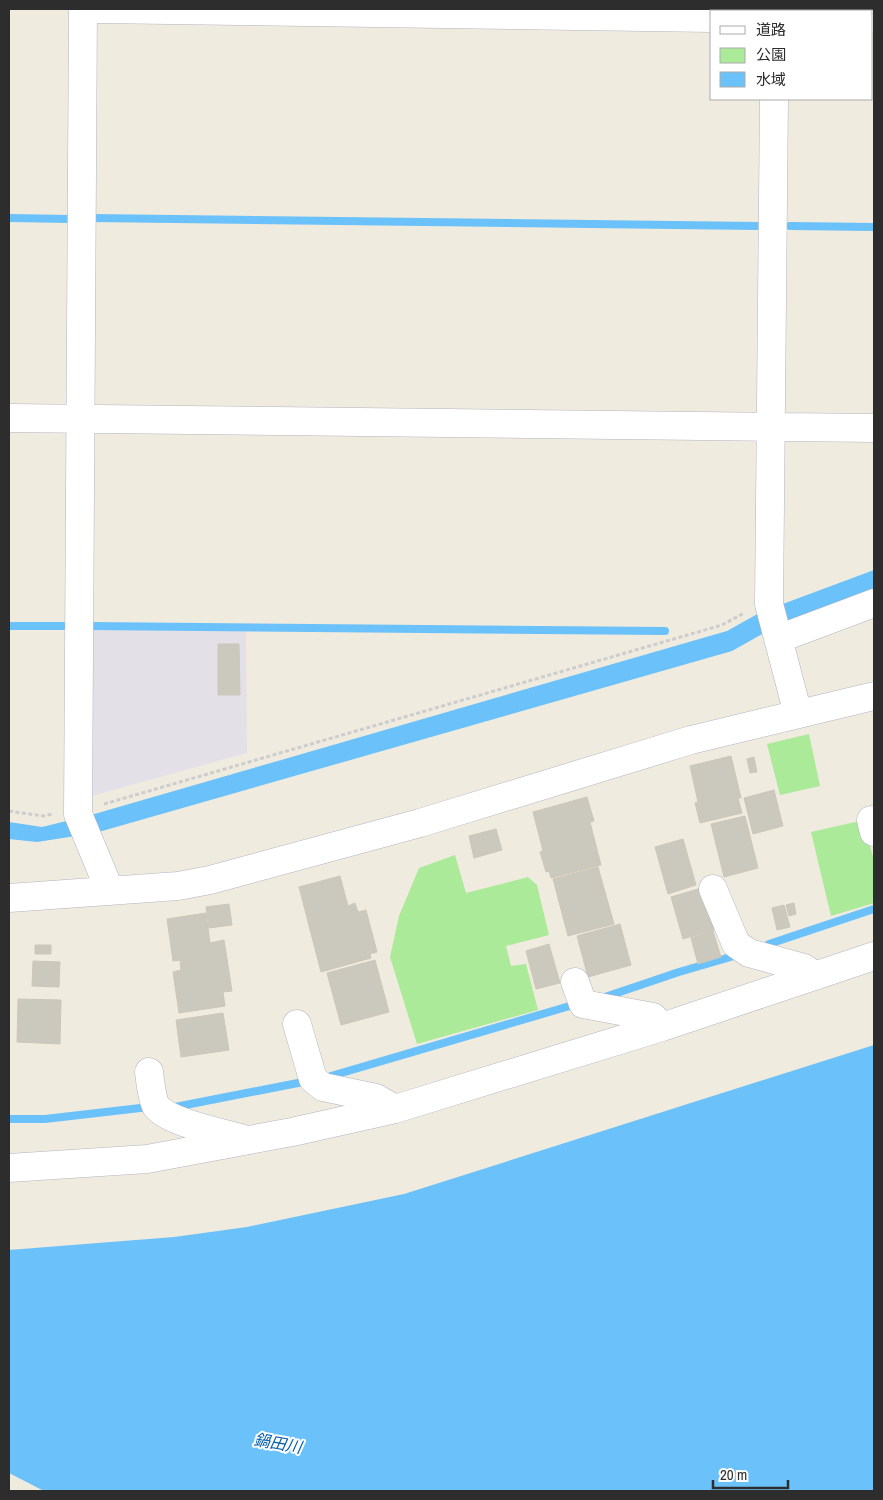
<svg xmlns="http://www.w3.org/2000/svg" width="883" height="1500" font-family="'Archivo Narrow','Noto Sans JP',sans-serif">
<rect width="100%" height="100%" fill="#f0ebdf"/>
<path fill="#e3e0e8" d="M88,626l158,1 1,126 -159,44z"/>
<path fill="#aaea98" d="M809,734l11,52 -40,9 -13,-51z
M864,820l10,41v42l-43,13 -20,-84z
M455,855l11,38 62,-16 9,8 12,50 -43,11 5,20 15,-2 12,46 -121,34 -27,-87 9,-41 20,-48z"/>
<path fill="#6bc1f9" d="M874,570v24l-110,39 -32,18 -637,182 -58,9 -28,-3v-17l33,5 49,-12 636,-184 34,-19z
M874,1045v446h-830l-35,-18v-223l165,-13 73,-10 157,-33z"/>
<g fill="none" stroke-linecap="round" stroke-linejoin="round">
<path stroke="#6bc1f9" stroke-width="8" d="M9,218l62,1
M91,218l666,8
M790,226l84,1
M9,626h55
M88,626l577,5
M769,944l105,-35
M605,997l74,-25 55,-16
M331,1076l242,-71
M170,1108l133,-26
M9,1119h36l104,-12"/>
</g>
<path fill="#cbc9bd" stroke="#ccc7b8" d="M218,644h21l1,51h-22z
M731,756l10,42h-3l4,15 -42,10 -5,-20 3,-1 -8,-36z
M754,757l3,15 -7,1 -3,-14z
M774,790l9,36 -30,8 -9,-36z
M587,797l7,24 -4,1 11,43 -50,13 -2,-7 -3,1 -6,-20 3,-1 -10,-39z
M745,816l13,52 -34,9 -13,-53z
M496,829l6,21 -28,8 -5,-22z
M683,839l13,46 -28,9 -13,-47z
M598,867l16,57 -46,12 -15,-57z
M340,876l8,30 7,-3 3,9 8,-2 11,42 -7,2 1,4 -50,14 -22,-85z
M708,886l13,42 -38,11 -12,-42z
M794,903l2,11 -7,2 -3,-11z
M229,904l3,21 -23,3 -3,-21z
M784,905l6,22 -13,3 -5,-22z
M206,913l4,30 14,-3 8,51 -9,1 2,14 -46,7 -6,-41 8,-2 -1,-10 -7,1 -6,-42z
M620,924l11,41 -43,12 -11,-41z
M713,931l8,26 -23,7 -7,-26z
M549,944l11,39 -24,6 -10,-38z
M35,945h16v9h-16z
M375,960l14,52 -48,13 -14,-52z
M33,961l27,1 -1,25 -27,-1z
M18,999l43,1 -1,44 -43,-2z
M223,1013l6,37 -48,7 -5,-37z"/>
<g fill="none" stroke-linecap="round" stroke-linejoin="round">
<g stroke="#b3b3c2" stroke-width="29">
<path id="minor" d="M83,9l-5,805 32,77
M98,9l614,9
M775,11v-2
M872,19h2
M774,99l-5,505 29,110
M9,418l865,10
M778,639l96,-36
M871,820l3,12
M713,889l23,55 13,9 55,15 11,8
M9,898l169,-12 32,-6 210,-57 271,-83 183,-44
M575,982l8,22 70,13 9,10
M297,1024l16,55 10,8 53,11 19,11
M149,1072c1,8 3,27 7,34 12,16 65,27 85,32
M9,1168l138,-9 145,-27 103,-23 267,-82 212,-71"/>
</g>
<path stroke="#cdcdcd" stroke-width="3" stroke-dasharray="4 2.5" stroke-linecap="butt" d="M104,804l618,-179 22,-12
M9,811l34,5 10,-2"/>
<use href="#minor" stroke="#fff" stroke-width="28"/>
</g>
<g text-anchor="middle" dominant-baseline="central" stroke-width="4" stroke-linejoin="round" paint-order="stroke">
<g font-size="16" font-style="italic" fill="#025dad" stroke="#fff">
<text transform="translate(278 1443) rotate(10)">鍋田川</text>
</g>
</g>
<rect width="883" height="1500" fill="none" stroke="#2d2d2d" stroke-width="20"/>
<rect x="710" y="10" width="162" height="90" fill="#ffffff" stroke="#ababab"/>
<rect x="720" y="26" width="25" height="8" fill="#ffffff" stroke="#ababab"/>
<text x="756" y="35" font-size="15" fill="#2d2d2d">道路</text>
<rect x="720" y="48" width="25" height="15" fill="#aaea98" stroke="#ababab"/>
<text x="756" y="60" font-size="15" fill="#2d2d2d">公園</text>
<rect x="720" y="72" width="25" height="15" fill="#6bc1f9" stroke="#ababab"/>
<text x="756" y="85" font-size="15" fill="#2d2d2d">水域</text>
<path d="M713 1480v8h75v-8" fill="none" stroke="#2d2d2d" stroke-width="2.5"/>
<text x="720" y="1480" font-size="15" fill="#2d2d2d" stroke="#ffffff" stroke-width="4" paint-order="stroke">20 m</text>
</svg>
